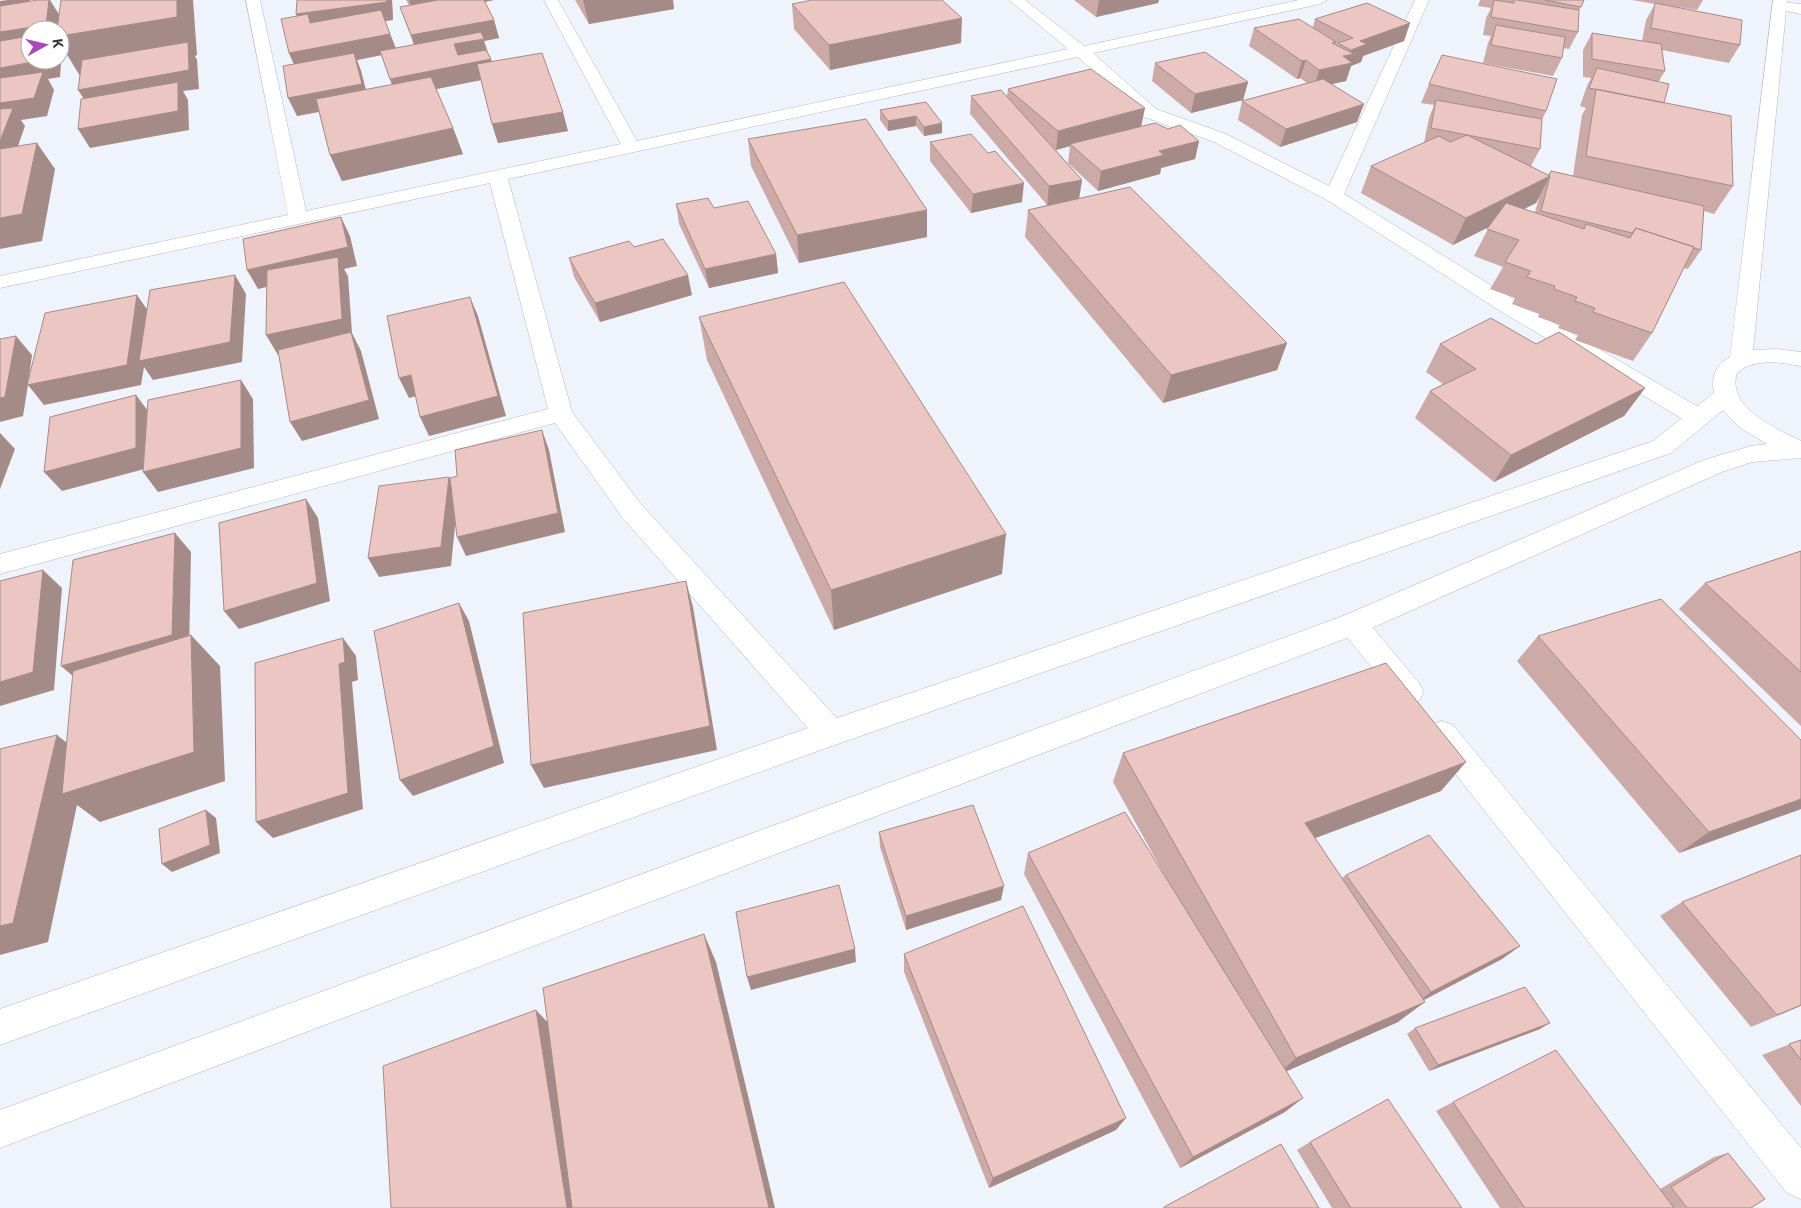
<svg xmlns="http://www.w3.org/2000/svg" width="1801" height="1208" font-family="'Noto Sans',sans-serif">
<rect width="100%" height="100%" fill="#eff3fc"/>
<g fill="none" stroke-linecap="round" stroke-linejoin="round">
<g stroke="#b4b7c0" stroke-width="1">
<path id="minor" d="M246,0h14l46,211 315,-67 -77,-144h14l79,141 431,-92 -59,-49h16l59,46 215,-46h28l-7,4 -227,49 63,56 70,25 103,52 86,-186h14l-85,194 174,108 189,110 4,6 -4,6 -8,2 -8,-2 -189,-112 -175,-112 -113,-58 -70,-25 -66,-60 -570,122 64,233 68,91 202,221 4,9 -4,9 -11,4 -11,-4 -198,-225 -67,-94 -555,151v-20l548,-145 -58,-226 -490,105v-12l288,-61z
M1780,2l21,2v10l-26,-5 -2,-3z
M1353,613l10,3 56,67 5,9 -5,9 -10,3 -10,-3 -56,-69 -4,-8 4,-8z
M1442,721l11,4 348,423v51l-14,-6 -356,-450 -4,-9 4,-9z"/>
</g>
<g stroke="#b4b7c0" stroke-width="1">
<path id="tertiary" d="M1773,0h14l-34,350 23,-1 25,3v14c-21,-4 -47,-8 -64,7 -11,35 40,56 64,68v17l-49,4 -30,10 -359,160 -1363,516v-38l1343,-494 361,-156 47,-14 16,-2 -28,-17 -16,-17 -52,43 -839,293 -832,299v-36l831,-289 822,-279 61,-48c-3,-16 1,-28 16,-36z"/>
</g>
<use href="#minor" fill="#fff" fill-rule="evenodd"/>
<use href="#tertiary" fill="#fff" fill-rule="evenodd"/>
</g>
<path fill="#cbaaa8" fill-rule="evenodd" d="M297,0h95l1,20 -8,1 11,27 18,-3 -14,-38 9,-2 -3,-5h88l-9,2 9,18 5,18 -15,3 7,20 77,70 -70,12 -6,-19 -11,-44 -45,9 17,39 10,26 -121,27 -12,-26 -11,-43 -22,4 -3,-52 -5,-11 8,-37 -1,-2zM381,55l11,30 -26,5 -5,-19 -4,-11z
M575,0h98l1,9 -85,15z
M1074,0h85l-1,3 -62,14z
M1480,0h104l-5,11 -1,21 -9,17 -6,-1 -1,10 -9,18 -70,-13 5,-20 3,-7 -8,-1 3,-17 5,-10 -13,-2z
M1632,0h71l-6,10 -18,-3 61,38 -11,18 -67,-13 3,21 -6,10 5,22 69,83 -19,28 -10,-3 -3,39 -13,19 -4,-1 -32,65 -19,28 -58,-21 3,-5 -20,-7 2,-3 -22,-8 1,-3 -27,-10 3,-6 -25,-9 13,-22 -29,-11 15,-29 -36,18 -92,-52 10,-27 53,-23 5,-25 5,-13 -13,-2 8,-19 117,27 -4,9 -2,29 -9,17 17,9 3,-4 22,5 9,-61 4,-7 -6,-2 7,-20 4,-8 -8,-1v-27l9,-17 50,8 4,-21 9,-16zM1539,198l-4,14 -11,-3 12,-6z
M792,4l169,39 -131,27 -36,-41z
M1315,19l95,4 -6,18 -41,15 -2,6 -10,4 -5,15 -14,3 25,38 -77,25 -42,-27 4,-19 65,-18 -7,-5 -3,1 -48,-33 5,-18 59,-1z
M1155,63l93,19 -5,18 -52,13 -39,-32z
M1008,89l133,37 27,3 31,12 -4,18 -34,9 -1,6 -62,17 -30,-28 2,-17 -14,4 26,30 -3,18 208,145 -10,27 -114,33 -138,-166 3,-27 19,-5 -77,-91 1,-18h36z
M926,102l16,21v10l-18,3 -8,-10 -28,5 -8,-11v-10z
M748,139l179,98 -128,26 -48,-97z
M930,142l92,60 -51,11 -41,-52z
M676,204l38,4 62,46 2,19 -69,15 -30,-64z
M634,247l58,48 -92,27 -26,-45 -5,-19z
M699,317l303,257 -168,56 -127,-270z
M1440,344l205,44 -21,28 -130,66 -79,-64 15,-27 13,-7 -17,-12z
M1801,551v175l-122,-117 26,-26z
M1538,636l263,173 -122,44 -162,-192z
M1123,753l318,38 -126,47 27,40 4,-3 174,71 -18,13 -78,41 -26,22 -112,49 -1,41 -105,56 -156,-294 4,-21 138,25 -53,-96z
M879,832l122,68 -95,30 -26,-83z
M1801,855v151l-50,21 -91,-111 22,-14z
M904,954l212,176 -127,58 -85,-216z
M1415,1028l125,1 -111,42 -22,-37z
M1801,1040v66l-39,-51z
M1453,1102l207,87 54,-32 14,-4 23,55h-251l-64,-97z
M1310,1142l152,66h-130l-35,-58z"/>
<path fill="#a58b88" d="M8,0h22l-2,16 -28,5v-20z
M49,0h1l10,16 -2,14h-28v17l-30,5v-20z
M177,0h16l4,55 -2,1 2,4 2,29 -16,2 5,9 1,30 -99,18 -12,-19 12,-21 -12,-18 2,-14 -20,-33v-7z
M387,0h5l1,20 -89,12 -8,-18z
M409,0h85l-80,16z
M583,0h90l1,9 -85,15z
M1099,0h60l-1,3 -62,14z
M962,18l-1,25 -131,27 -1,-25z
M494,20l5,18 -15,3 5,16 -72,-4 -6,-18z
M1410,23l-6,18 -41,15 -2,6 -10,4 -5,15 -32,7 5,-18 24,-14 7,-1 1,-5 9,-9z
M390,34l7,18 -40,8 4,11 8,31 -72,14 -9,-18 9,-27 -8,-18z
M60,47l2,4 -2,26 -12,2 6,11 -7,26 -26,4 4,6 -14,40 -11,2v-100l43,-8h17z
M491,59l5,18 -99,20 -7,-18z
M1306,60l-6,18 -3,1 5,-18z
M1248,82l-5,18 -52,13 4,-19z
M1364,104l-7,18 -77,25 6,-18z
M1145,108l-4,19 -71,17v2l-14,4 2,-19z
M563,112l5,19 -70,12 -6,-19z
M916,116v10l-28,5v-10z
M942,123v10l-18,3v-9z
M453,128l10,26 -121,27 -12,-26z
M1199,141l-4,18 -34,9 -1,6 -62,17 3,-20 58,-20z
M37,143l18,26 -13,72 -42,8v-31z
M1550,176l-14,27 -83,42 13,-27z
M1082,180l-3,19 -32,7 2,-20z
M1024,183l-2,19 -51,11 2,-19z
M927,210v27l-128,26 -2,-28z
M341,217l9,19 7,30 -13,3 4,7 4,57 9,18 18,68 -77,22 -12,-19 62,-83 -74,16 -12,-20 73,-65 -81,19 -11,-19z
M776,254l2,19 -69,15 -4,-19z
M235,275l11,19 -4,68 -89,18 -9,-13 -3,18 -97,20 -16,-20 -5,31 -23,6v-24l16,-62 16,19 -4,30 109,-90 14,20z
M688,275l4,20 -92,27 -5,-19z
M470,297l8,19 28,100 -77,20 -9,-19z
M1287,343l-10,27 -114,33 8,-28z
M411,375l9,20 -11,3 -10,-20z
M241,380l12,19 1,69 -96,24 -15,-20z
M1645,388l-21,28 -130,66 17,-27z
M136,395l15,20 1,52 -90,24 -18,-19z
M542,430l7,20 16,82 -99,24 -9,-19z
M0,433l15,16 -15,40z
M449,477l9,19 -7,70 -72,11 -11,-19z
M306,499l12,19 12,83 -91,28 -15,-18z
M175,533l16,19 -2,101 -108,30 -20,-17z
M1006,534l-4,40 -168,56 -3,-40z
M43,570l19,18 -8,102 -54,16v-24z
M686,581l7,26 24,143 -173,38 -13,-23z
M459,603l10,18 35,142 -91,33 -13,-16z
M191,635l29,31 5,115 -125,41 -23,-17 -29,137 -48,13v-29l57,-191 30,24z
M343,638l13,18 2,24 -6,2 11,127 -90,29 -17,-16 83,-158z
M1466,762l-25,29 -155,58 19,-26z
M1801,799v10l-122,44 30,-21z
M206,810l10,8 4,35 -48,19 -10,-8z
M1004,886l-3,14 -95,30v-14z
M704,934l12,28 59,246h-6z
M1520,946l-18,13 -86,45 15,-12z
M855,949l1,13 -105,28 -4,-13z
M1425,1002l-27,20 -122,54 20,-18z
M536,1010l19,20 29,178h-17z
M1550,1023l-10,6 -111,42 9,-6z
M1303,1098l-18,14 -105,56 13,-11z
M1126,1118l-10,12 -127,58 4,-10z"/>
<path fill="#ecc6c3" stroke="#a58b88" d="M38,0h11l-3,25 -46,7v-26z
M61,0h116v17l-117,19v-6h-3z
M297,0h90v2l-91,12z
M438,0h46l10,20 -83,15 -11,-28z
M812,0h130l20,18 -133,27 -37,-41z
M1494,0l20,3v-3h3l62,10 -1,22 -87,-15z
M1545,0h39l-3,7z
M1367,3l43,20 -50,18 7,3 -16,6 -13,-7 15,-5 -38,-19z
M1655,3l87,17 -2,25 -89,-17z
M381,10l9,24 -101,19 -8,-34 27,-5 2,9z
M1299,19l37,23 -4,1 22,11 -11,2 9,7 -33,7 -13,-10 -4,1 -48,-33z
M1496,25l69,12 -3,21 -71,-13z
M481,32l3,7 -30,5 4,11 28,-5 5,9 -101,20 -10,-28z
M1592,33l69,11 4,27 -73,-12z
M30,36v24h13l-43,8v-27z
M188,42l1,28 -111,20 4,-30z
M1205,52l43,30 -53,12 -40,-31z
M354,53l8,31 -74,14 -5,-32z
M542,53l21,59 -71,12 -15,-60z
M1442,55l115,24 -11,32 -117,-27z
M1597,68l72,16 -5,19 -75,-15z
M1091,69l54,39 -87,23 -50,-42z
M43,72l-9,26 -34,5v-25z
M431,77l22,51 -123,27 -14,-56z
M1323,79l41,25 -78,25 -44,-28z
M178,82v29l-100,18 3,-30z
M1596,89l135,27 2,70 -147,-30z
M1001,90l81,90 -33,6 -78,-90z
M1436,100l106,19 -2,30 -109,-21z
M926,102l16,21 -18,4 -8,-11 -28,5 -8,-11z
M13,108l-13,33v-32z
M866,119l61,91 -130,25 -49,-96z
M1155,123l13,6 12,-4 19,16 -40,10 5,4 -63,16 -31,-27z
M971,134l17,19 7,-2 29,32 -51,11 -43,-52z
M1467,135l83,41 -84,42 -95,-52 68,-30 11,6z
M37,143l-15,71 -22,4v-69z
M1551,171l153,35 -3,44 -7,-2v-1l-58,-19 -4,5 -91,-22 9,-35h-1z
M1130,187l157,156 -116,32 -143,-165z
M708,198l6,10 34,-7 28,53 -71,15 -29,-65z
M1506,203l78,26 2,-5 44,14 6,-10 58,19 -42,86 -59,-21 2,-4 -20,-7 2,-4 -23,-8 1,-3 -28,-9 4,-6 -26,-9 14,-22 -32,-11z
M341,217l7,30 -101,23 -4,-31z
M663,239l25,36 -93,28 -26,-45 60,-17 5,6z
M338,257l4,62 -76,16 1,-65z
M235,275l-5,67 -91,19 11,-71z
M844,282l162,252 -175,56 -132,-273z
M137,295l-10,70 -100,20 18,-72z
M470,297l28,99 -78,21 -9,-42 -12,3 -12,-62z
M1491,318l45,26 23,-12 86,56 -134,67 -81,-64 46,-22 -36,-25z
M351,332l18,68 -79,22 -12,-72z
M16,336l-11,61 -5,1v-59z
M241,380v68l-98,24 5,-72z
M136,395v53l-92,24 6,-55z
M542,430l16,83 -101,24 -7,-59 7,-2 -2,-26z
M449,477l-8,70 -73,11 11,-72z
M306,499l11,84 -93,28 -5,-88z
M175,533l-3,102 -111,31 12,-106z
M1801,551v121l-96,-89z
M43,570l-10,102 -33,10v-101z
M686,581l24,145 -179,39 -8,-152z
M1661,599l140,141v59l-92,33 -171,-196z
M459,603l35,143 -94,34 -26,-149z
M191,635l3,117 -132,42 11,-123z
M343,638l2,24 -6,2 9,129 -92,29 -1,-159z
M1386,663l80,99 -161,61 120,179 -129,56 -173,-305z
M57,735l-44,188 -13,3v-177z
M973,805l31,81 -98,30 -27,-84z
M206,810l4,35 -48,19 -3,-35z
M1125,812l178,286 -110,59 -165,-304z
M1429,835l91,111 -89,46 -85,-117z
M1801,855v150l-24,10 -95,-113z
M839,885l16,64 -108,28 -11,-65z
M1023,906l103,212 -133,60 -89,-224z
M704,934l65,274h-197l-29,-220z
M1525,987l25,36 -112,42 -23,-37z
M536,1010l31,198h-176l-8,-142z
M1801,1040v20l-12,-16z
M1556,1050l118,158h-149l-72,-106z
M1388,1099l74,109h-111l-41,-66z
M1281,1144l38,64h-155v-1z
M1728,1153l37,46 -14,9h-64l-16,-21z"/>
<g transform="translate(45 45) rotate(82)"><circle r="24" fill="#ffffff" stroke="#adadaf"/>
<path d="M0-4L9 19L0 12L-9 19Z" fill="#a74cb6"/>
<text y="-8" font-size="14" font-weight="bold" text-anchor="middle" fill="#313336">K</text>
</g>
</svg>
